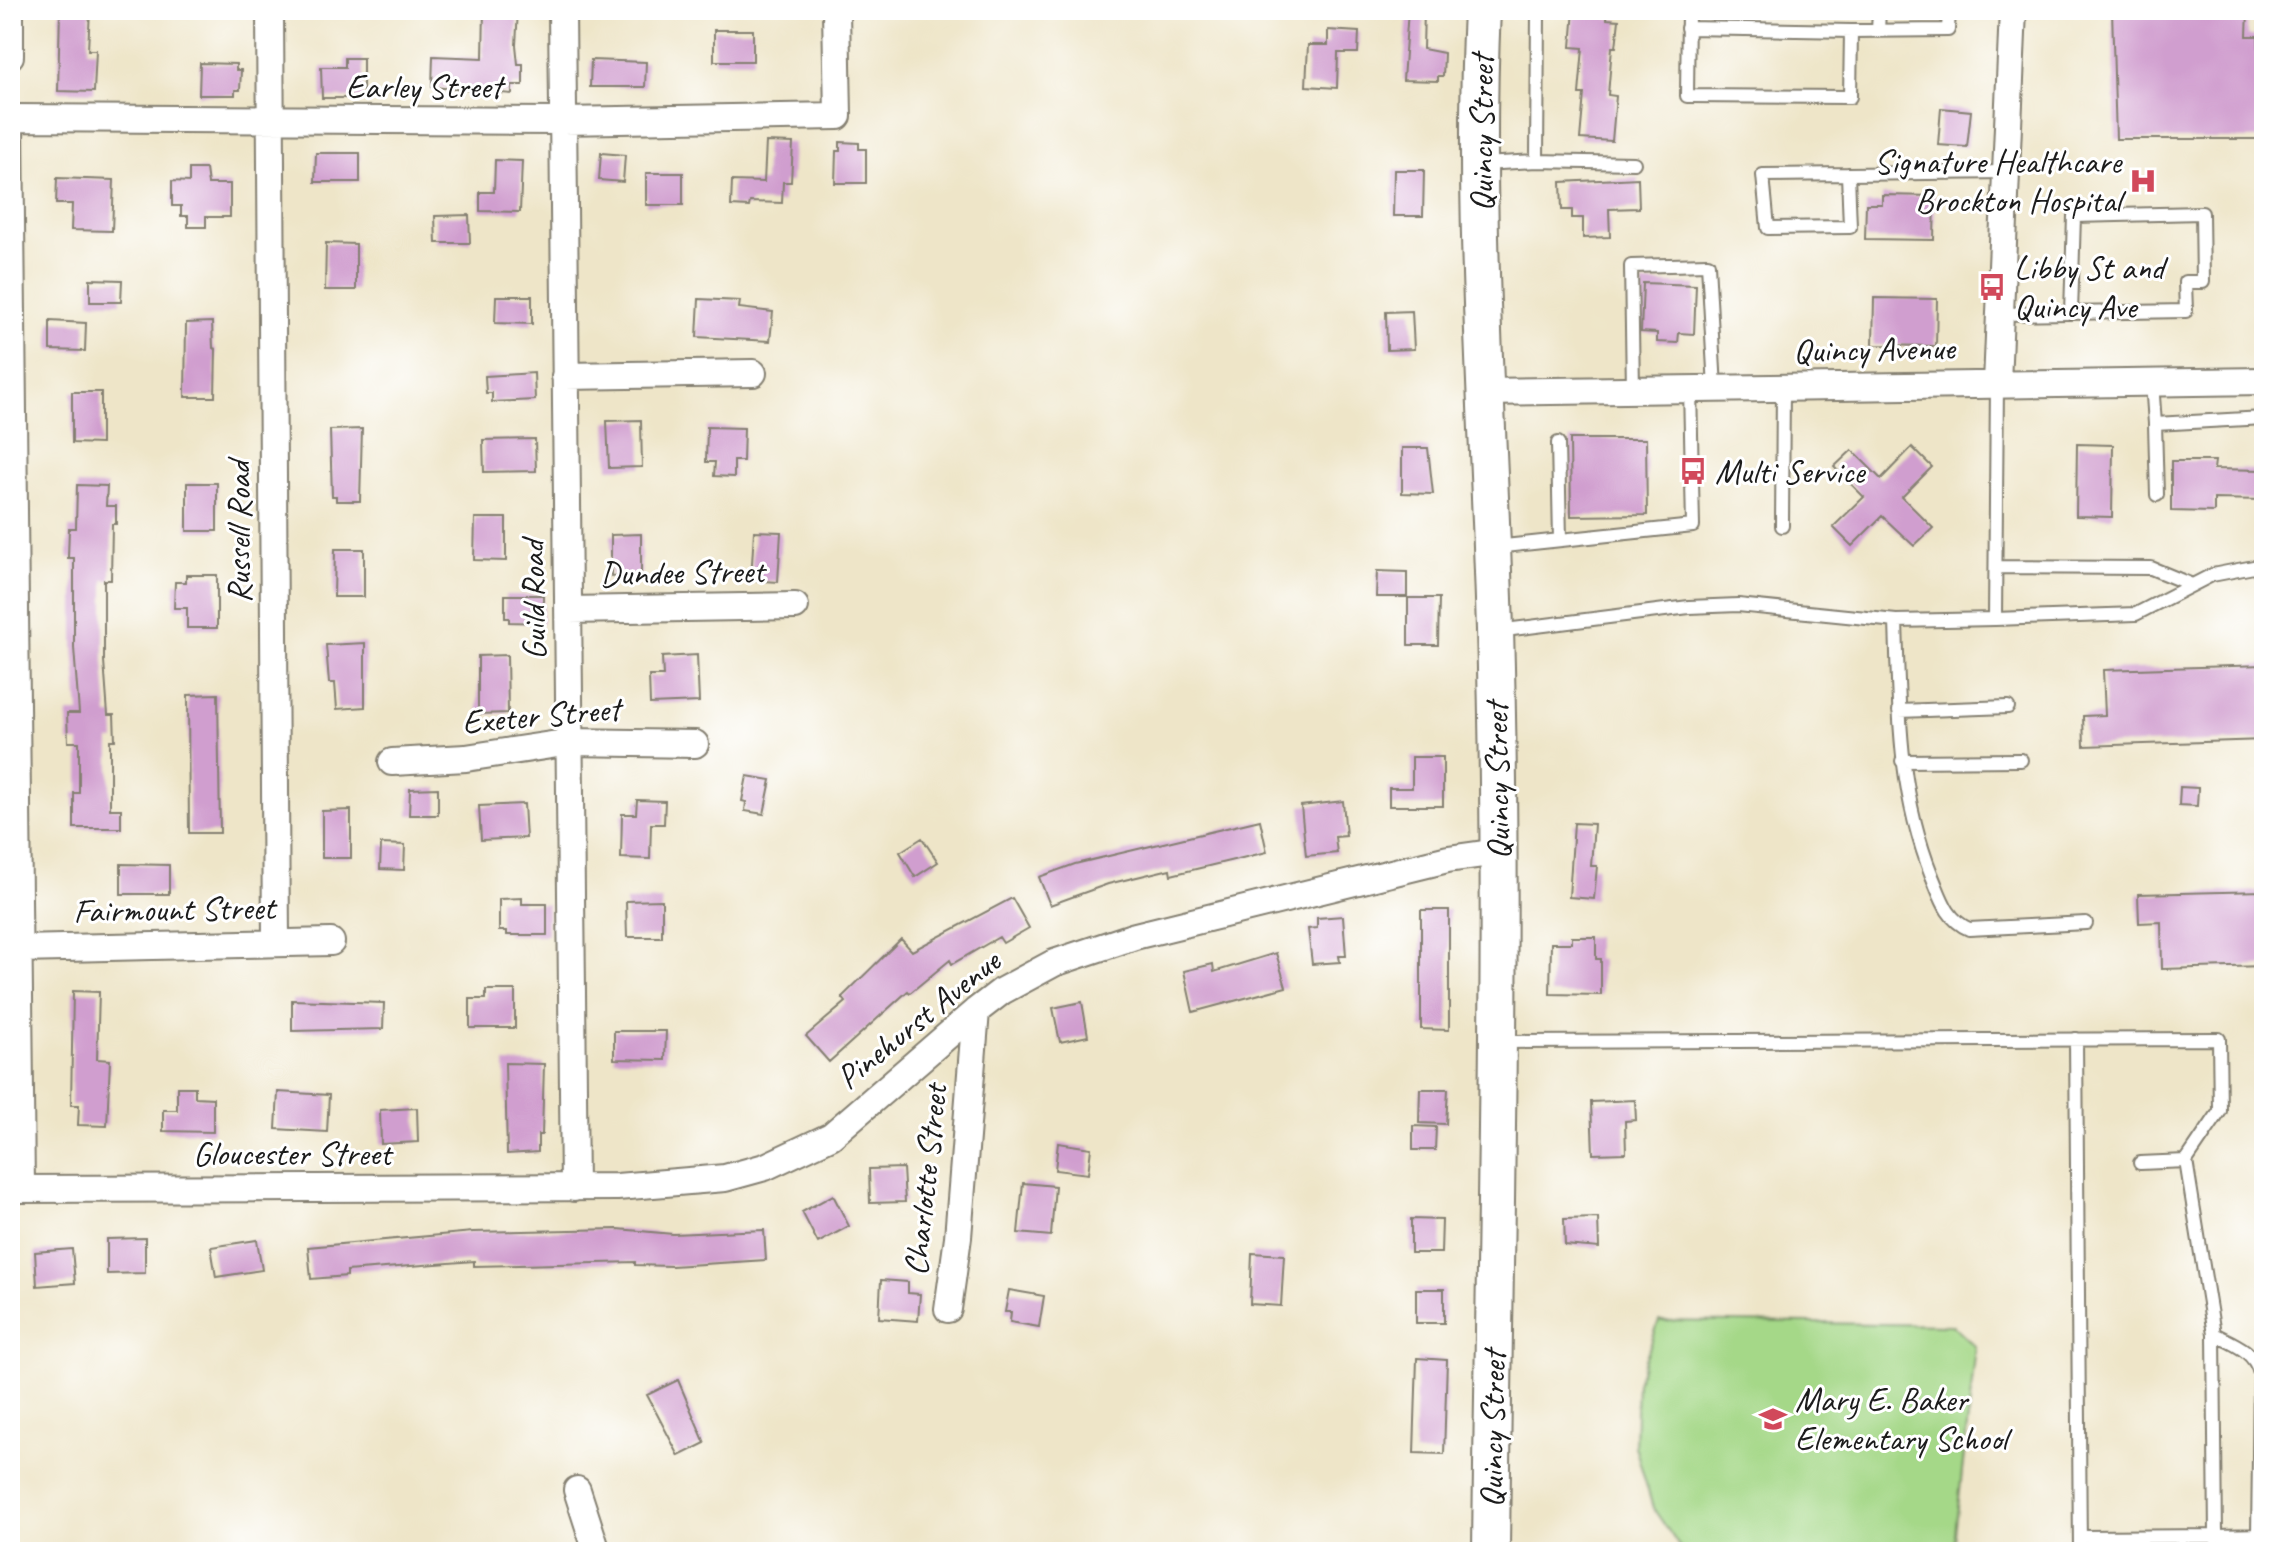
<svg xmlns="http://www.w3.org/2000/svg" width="2274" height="1562" font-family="Caveat,sans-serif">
<rect width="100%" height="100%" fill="#fff"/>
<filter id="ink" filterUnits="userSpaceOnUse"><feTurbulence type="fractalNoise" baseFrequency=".0125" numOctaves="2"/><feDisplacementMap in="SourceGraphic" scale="16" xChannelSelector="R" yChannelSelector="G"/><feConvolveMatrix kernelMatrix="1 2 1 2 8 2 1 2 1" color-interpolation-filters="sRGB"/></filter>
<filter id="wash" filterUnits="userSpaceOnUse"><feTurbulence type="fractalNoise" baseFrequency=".006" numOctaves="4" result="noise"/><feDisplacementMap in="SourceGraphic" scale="32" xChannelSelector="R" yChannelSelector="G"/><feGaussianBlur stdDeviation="1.8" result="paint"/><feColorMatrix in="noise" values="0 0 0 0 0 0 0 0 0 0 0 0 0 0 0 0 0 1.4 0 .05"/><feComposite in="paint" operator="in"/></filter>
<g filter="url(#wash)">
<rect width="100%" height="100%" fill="#eee5c8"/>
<path fill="#a5d888" stroke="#607a52" stroke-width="2" d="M1659,1321l293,4 24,22 -23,205h-270l-30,-44 -18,-62 2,-64z"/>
<g id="blocks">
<path fill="#d09ecf" d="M60,10h30l-2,40h8l-2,42 -36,-1z
M484,10h34l-2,35 2,19h5v21h-11v9l-80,-7 1,-31 50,2z
M1408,10h16l-1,39 21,4 -1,23h-5v5l-35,-1z
M1574,10h34l-1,9 12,1 -3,27h-4l-4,48 8,1 -4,45 -32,-2 4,-45h-5l4,-46 -12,-1z
M2112,10h136l-1,26h11l6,103h-148z
M714,30h39v31h-39z
M1328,30l31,2 -1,21h-20l-1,35 -31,-2 2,-41h20z
M345,58h18v40h-41l-1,-31h24z
M591,60l55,2 -1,25h-55z
M200,63l36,1v6h5l-1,20h-5v5h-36z
M1941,108l30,3 -4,36 -29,-2z
M766,142l27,1 -2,39h-8l-1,21 -32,-1 -1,5 -18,-1 1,-25 32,1z
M840,142l19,1v6h7v34h-31l1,-32h4z
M316,153h44v29h-45z
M601,153l24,2 -2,27 -24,-2z
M495,160l27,1 -2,51 -40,-1v-19h14z
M189,169h17l2,15h22v33h-24v10h-18v-11h-7v-10h-9v-25l17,1z
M1394,170h30l-1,46h-30z
M646,173h37v32h-37z
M57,178l57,2 -2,51 -41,-1 1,-26h-16z
M1638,178l1,30 -30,1 1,28 -27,1v-20h-11v-8h-10l-1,-28z
M1882,195l53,1 -1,44 -69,-1 1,-35h16z
M469,215l1,28h-34l-1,-27z
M326,243l30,1v46h-31z
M90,279l32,1 -1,22h-31z
M1643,283l53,2 -2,49 -15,-1 -1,10 -21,-1v-9l-16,-1z
M496,296h36v28l-37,-1z
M1874,298l63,1 -1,47 -63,-1z
M699,299l41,2 -1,7 34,4 -3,29 -73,-4z
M1412,311l2,38 -27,1 -1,-38z
M50,321l36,2 -1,28 -35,-1z
M212,322l1,26 3,1 -1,48h-30l1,-74z
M534,373l1,27 -43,2v-9h-6l-1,-17z
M72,392h29v52l-29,-1z
M641,420l1,47 -33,1 -2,-47z
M707,427l37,1 -1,33h-9v16l-20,-1 1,-14h-9z
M362,429l-2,72h-24v-5h-4l-2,-66z
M535,439l1,32 -52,1 -1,-32z
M1570,439h76l1,76 -76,1z
M2077,444l36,1 -1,72 -36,-1z
M1912,447l20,20 -30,30 31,31 -19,18 -32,-30 -30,30 -19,-19 31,-30 -30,-30 18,-17 29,29z
M1402,448h26l5,46 -31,-1z
M2171,461h44l-1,8 50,1v30l-50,-1v13l-43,-1z
M187,483h30v48h-30z
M77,485l30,1 -1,20h10v18h-4l-1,56h-7v81l4,54h6l1,25h-5v69h11v19h-47v-35h5v-51h-11l-1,-29h12l-5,-65v-90h-6l1,-30h7z
M475,518h31v43l-32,-1z
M754,531l27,1 -3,50 -27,-2z
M641,534v40l-30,2v-41z
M335,549h29v48h-30z
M1377,571l30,1v25h-31z
M186,575h31v53h-30v-20h-13l1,-26h11z
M505,595h38v28l-34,-1v-4h-4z
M1408,598h31l-1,47h-30z
M365,643v64l-28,2 -2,-26h-6l-3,-38z
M507,655l1,58 -30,1v-58z
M697,655l2,47 -49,2 -1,-28h14l-1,-19z
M2264,665v75l-180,6 -1,-30 22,-1 -2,-45z
M218,694l2,139h-31l-1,-138z
M1412,757h31v49h-54v-18h23z
M747,776l24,4 -7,34 -19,-3 1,-9 -4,-1z
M2180,787l18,1 -1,18 -18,-1z
M438,788v27h-29l1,-26z
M637,800l28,1 -1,23h-13l-1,35 -29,-1 1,-44h14z
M1343,801l3,35 -11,1 2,16 -31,3 -5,-50z
M524,804l2,34 -45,2 -2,-34z
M351,810v48h-29v-47z
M1260,820l7,32 -96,23 -1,-6 -62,15 -58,21 -11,-28 36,-13z
M1574,823l20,1 -3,42h6l-3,33 -25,-2z
M922,838l16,24 -23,15 -15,-25z
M381,844l24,1 -1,25 -24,-1z
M121,864l48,1v29h-48z
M2264,891v75l-102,3 -1,-47 -22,1 -1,-29z
M522,898v6h25v31h-40v-4h-8v-32z
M1012,898l17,30 -26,15 -4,-6 -47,27 -2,-4 -40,33 -2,-2 -79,71 -23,-26 40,-34 -4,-5 59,-58 11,12z
M662,900v37h-35l-1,-36z
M1421,910h28v120l-28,-1z
M1343,916l3,40h-7l1,6 -28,2 -4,-35 9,-1v-10z
M1572,937h24v22h5v36l-51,-1 1,-51h21z
M1276,953l10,34 -93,25 -9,-41 29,-7 1,8z
M486,990h29v38h-45v-29h16z
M73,991l26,1 -2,67 13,1 -3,66 -29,-1 1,-20h-8z
M292,1000l92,3 -1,26 -91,2z
M1082,1002l6,34 -28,6 -7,-34z
M614,1031h52l-1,29 -51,-1z
M505,1063l39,1 -2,71h-4v17l-31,2z
M177,1087h18v10l18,1v34l-50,-1v-21h14z
M1420,1089h28l-2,35 -27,-1z
M278,1092l51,3 -2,37 -51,-3z
M1635,1100l1,20 -11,1 1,32 -33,1 -2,-52z
M417,1108l1,34 -37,2 -1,-34z
M1413,1126l23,1 -1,23h-22z
M1058,1143l33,5 -3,26 -33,-4z
M903,1168l2,34 -35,1 -1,-34z
M1023,1183l32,3 -4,50 -33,-3z
M833,1195l16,31 -31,17 -16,-31z
M1598,1218l1,30 -34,-3 -1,-26z
M1411,1219l31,1 -1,33h-30z
M618,1229l55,5 91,-4 2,30 -94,6 -37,-1v-3l-161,4v-5l-127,10v5l-36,3 -3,-32 165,-15z
M145,1238v35l-38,1v-35z
M257,1240l5,30 -46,7 -5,-30z
M72,1249l3,34 -38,3 -2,-34z
M1252,1253l32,2 -3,51 -31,-2z
M881,1280l27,2v11l12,1 -2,27 -39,-3z
M1416,1289h28v34h-28z
M1009,1290l35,6 -5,31 -29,-5 1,-10h-6z
M1417,1358l30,2 -3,94 -30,-1z
M678,1380l27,63 -26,13 -32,-61z"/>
</g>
</g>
<g filter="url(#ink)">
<use href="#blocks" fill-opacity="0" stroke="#858072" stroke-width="2"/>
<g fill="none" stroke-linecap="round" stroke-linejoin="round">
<g stroke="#858072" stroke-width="16">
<path id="service" d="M1688,10l-1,86 163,1 1,-66 97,-1 1,-20
M1687,28l164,3
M1878,31l1,-21
M1537,161l97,2
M1483,164l54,-3 1,-151
M1848,174l2,53 -82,1 -5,-53 243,-3
M2000,314l186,-3 -1,-29h18l-1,-69 -128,3 -3,97
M2152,382l3,42 109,-6
M1997,383l-2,236 141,-5 76,-39 52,-10
M1633,389l-2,-123 77,-2 7,124
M2155,424l2,71
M1558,443l2,97
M1782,526l1,-139
M1495,547l198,-21 -3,-138
M1996,567l155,1 41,17
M1896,621c3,91 2,169 36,255 9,21 14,43 37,53l117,-6
M1497,631l192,-24 49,-2 158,16 99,-2
M1899,711l109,-4
M1902,761l119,-1
M2076,1039l4,513
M1500,1042l719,-3 1,72 -34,50 28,173 2,202 48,-1
M2140,1163l46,-2
M2214,1334c20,10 41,17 46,40l-2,161
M2080,1537l136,-1"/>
</g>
<g stroke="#858072" stroke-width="30">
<path id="minor" d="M270,10l6,933
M562,10l12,1178
M10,56v-46
M10,118l553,3 275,-5 -2,-106
M10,123l11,1066
M565,376l188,-3
M1997,383l16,-373
M1485,392l779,-11
M569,610l226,-4
M392,762l74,-4 105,-16 124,2
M19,949l312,-7
M10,1189l607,-2 108,-9 40,-11 66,-31 145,-125 26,-20 52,-28 81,-27 313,-77 50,-7
M948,1309l10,-72 18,-226
M577,1490l20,62"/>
</g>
<g stroke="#858072" stroke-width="40">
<path id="secondary" d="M1482,10c-10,206 7,414 13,620 9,307 -1,615 -4,922"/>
</g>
<use href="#service" stroke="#fff" stroke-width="12"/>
<use href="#minor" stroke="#fff" stroke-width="26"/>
<use href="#secondary" stroke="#fff" stroke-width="36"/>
</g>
</g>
<defs>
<g id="hospital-bare" transform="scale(2.16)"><path d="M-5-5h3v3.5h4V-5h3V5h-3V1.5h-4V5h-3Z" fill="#d1495b" stroke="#fff" stroke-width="2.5" paint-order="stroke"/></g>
<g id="bus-bare" transform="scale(2.16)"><path d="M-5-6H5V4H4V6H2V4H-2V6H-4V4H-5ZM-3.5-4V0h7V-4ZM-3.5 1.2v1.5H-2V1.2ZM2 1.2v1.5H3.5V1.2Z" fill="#d1495b" stroke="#fff" stroke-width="2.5" paint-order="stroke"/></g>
<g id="school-bare" transform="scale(2.16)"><path d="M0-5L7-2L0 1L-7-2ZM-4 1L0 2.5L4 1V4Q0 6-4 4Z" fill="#d1495b" stroke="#fff" stroke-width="2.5" paint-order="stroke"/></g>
</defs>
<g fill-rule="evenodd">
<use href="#hospital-bare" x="2143" y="181"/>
<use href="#bus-bare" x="1992" y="287"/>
<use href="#bus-bare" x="1693" y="471"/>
<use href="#school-bare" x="1773" y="1419"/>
</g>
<g text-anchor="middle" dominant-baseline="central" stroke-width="6" stroke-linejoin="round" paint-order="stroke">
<g font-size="34" fill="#1c1c1c" stroke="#fff">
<text x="424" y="86">Earley Street</text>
<text transform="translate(1481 133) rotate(-90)">Quincy Street</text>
<text transform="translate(1874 349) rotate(-1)">Quincy Avenue</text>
<text transform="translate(238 532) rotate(-90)">Russell Road</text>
<text transform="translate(682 572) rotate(-1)">Dundee Street</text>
<text transform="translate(533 600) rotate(-91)">Guild Road</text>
<text transform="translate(541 715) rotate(-5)">Exeter Street</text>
<text transform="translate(1497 781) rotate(-91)">Quincy Street</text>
<text transform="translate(174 909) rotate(-1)">Fairmount Street</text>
<text transform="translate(918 1019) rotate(-39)">Pinehurst Avenue</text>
<text x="292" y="1153">Gloucester Street</text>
<text transform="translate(925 1180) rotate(-84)">Charlotte Street</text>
<text transform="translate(1492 1429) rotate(-89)">Quincy Street</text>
</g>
<g font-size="34" fill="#1c1c1c" stroke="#fff" text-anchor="start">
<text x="2121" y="161" text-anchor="end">Signature Healthcare<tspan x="2121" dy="39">Brockton Hospital</tspan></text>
<text x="2014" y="267">Libby St and<tspan x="2014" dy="39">Quincy Ave</tspan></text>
<text x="1715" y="471">Multi Service</text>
<text x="1795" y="1399">Mary E. Baker<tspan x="1795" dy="39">Elementary School</tspan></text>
</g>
</g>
<rect width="2274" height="1562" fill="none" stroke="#fff" stroke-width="40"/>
</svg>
